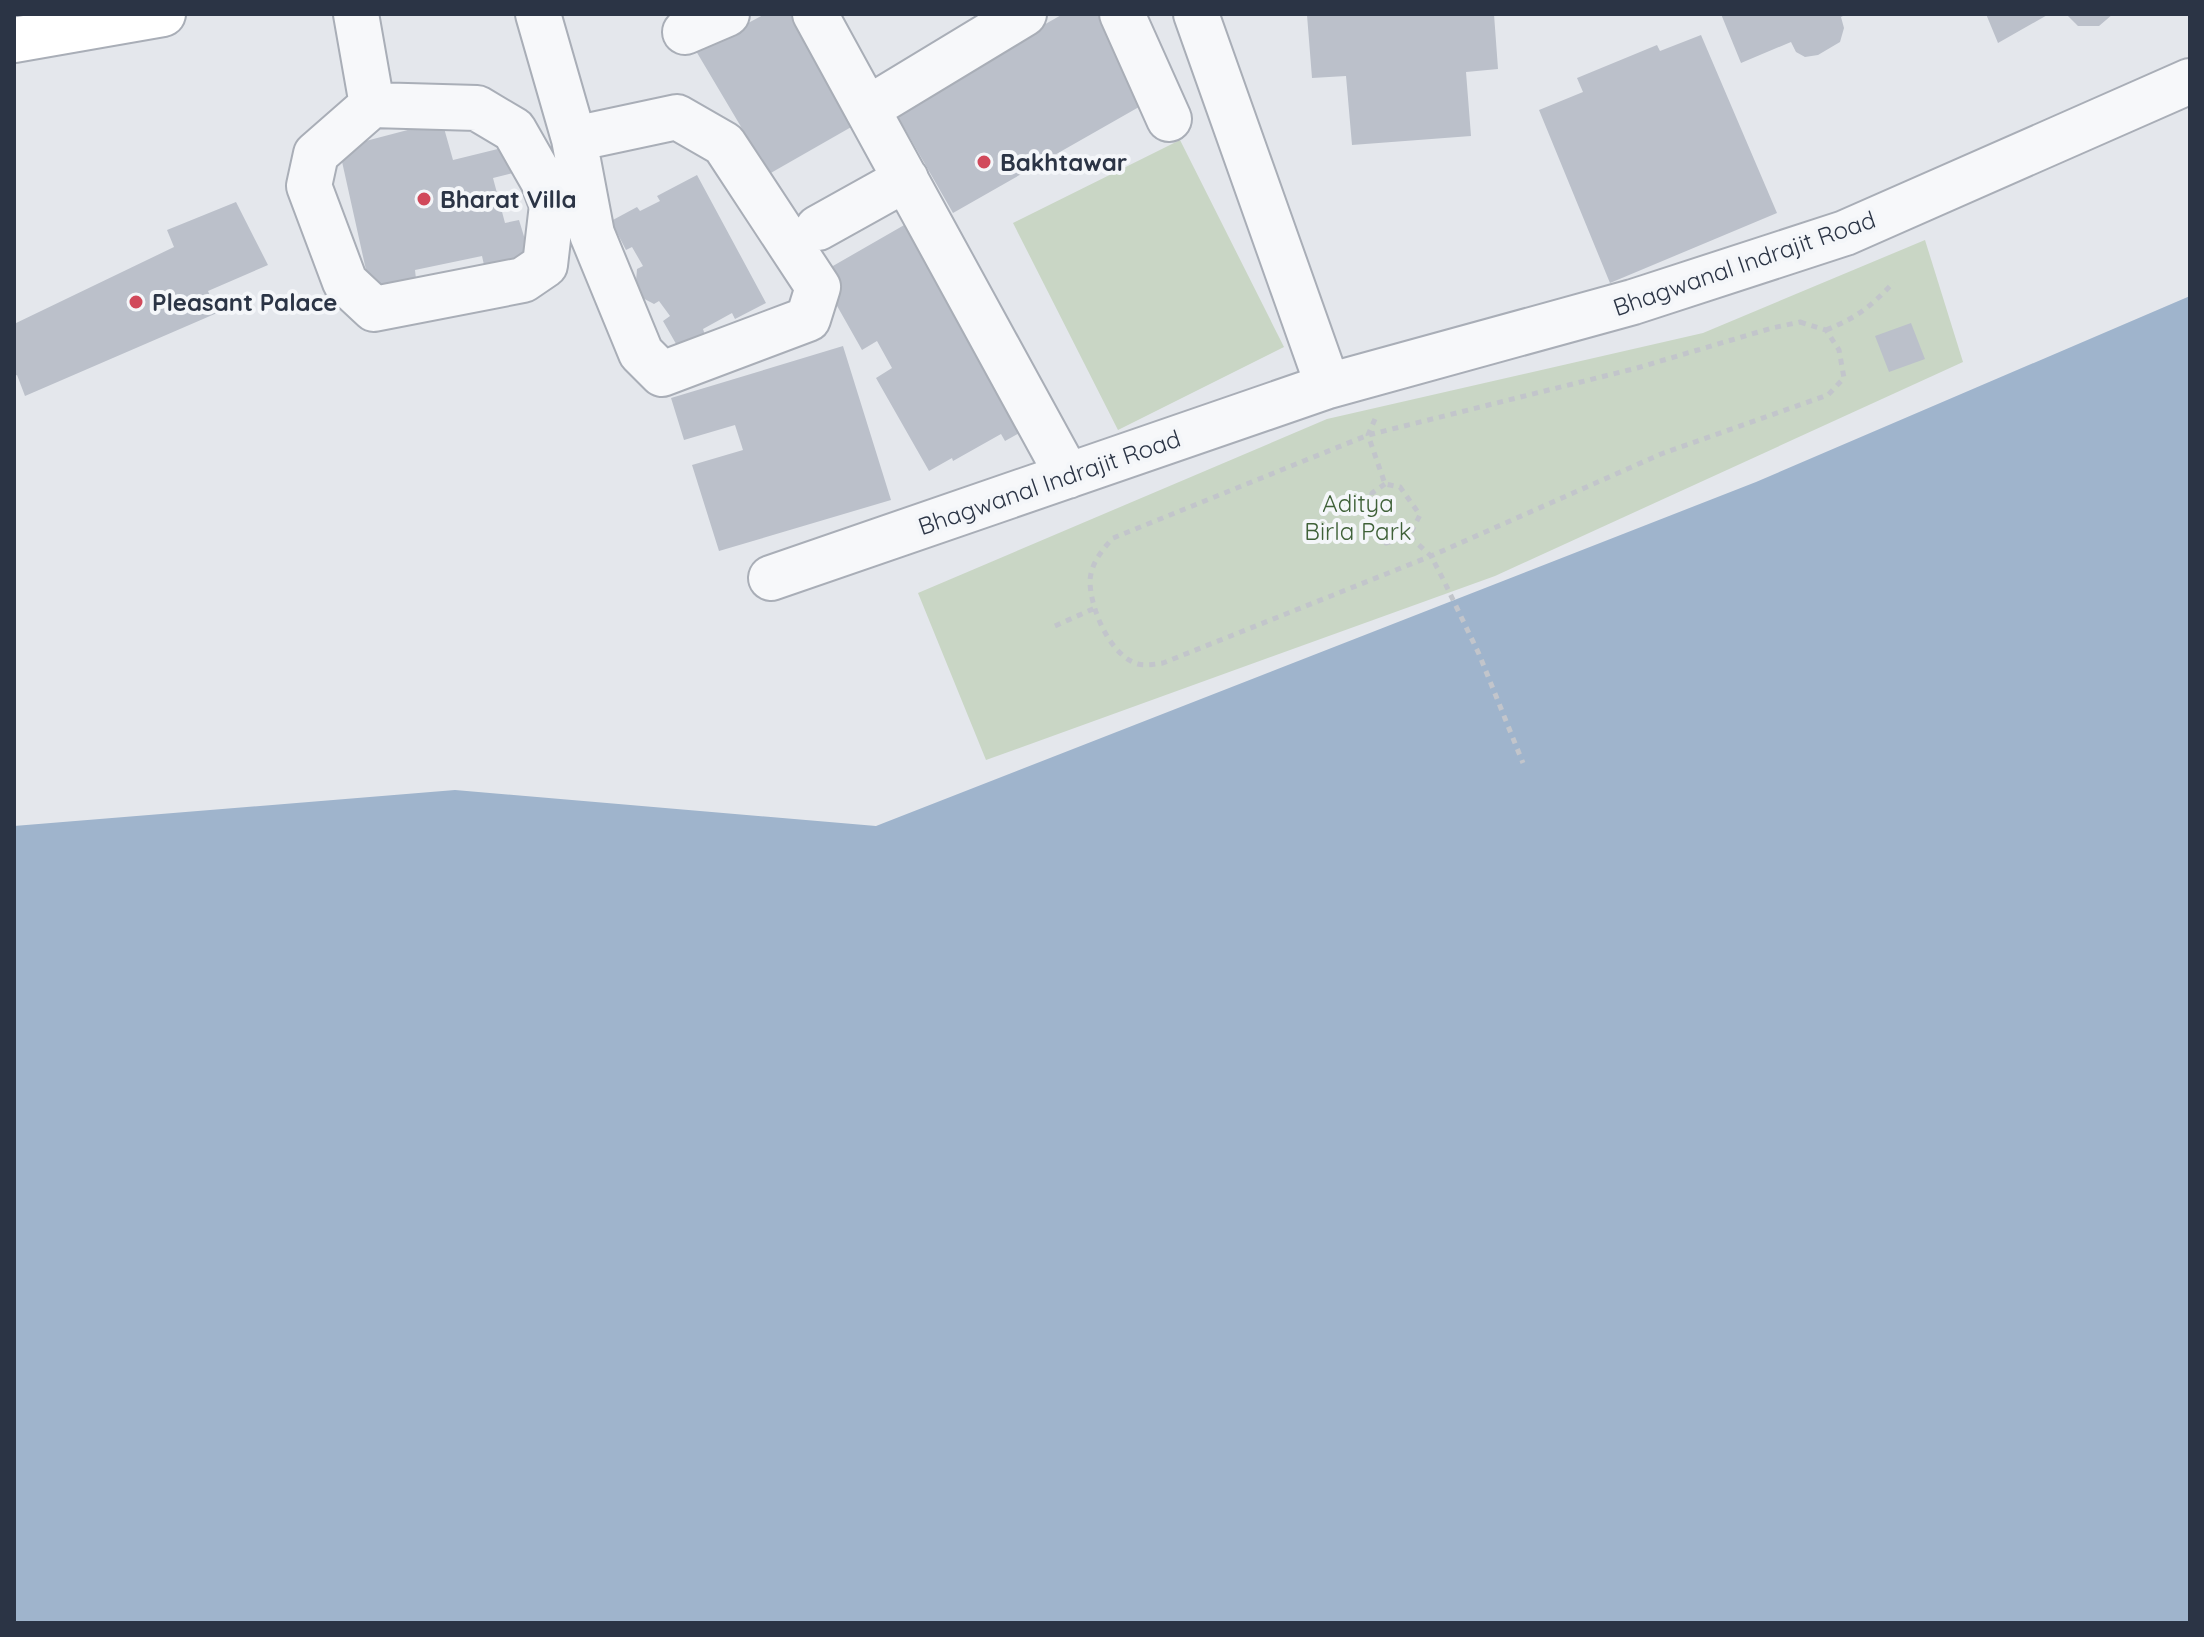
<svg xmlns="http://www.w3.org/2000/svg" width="2204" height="1637" font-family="Quicksand,sans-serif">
<rect width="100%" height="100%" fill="#e4e7ec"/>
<path fill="#c9d6c5" d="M1180,140l104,207 -166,83 -105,-207z
M1925,240l38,122 -468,214 -509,184 -68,-167 409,-174 376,-86z"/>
<path fill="#9fb4cc" d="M2190,296v1327h-2176v-797l441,-36 421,36 880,-344z"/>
<path fill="#bbc0ca" d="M765,14h25l63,112 -84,48 -73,-123z
M1063,14h41l49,85 -200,114 -59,-103z
M1324,14h170l4,55 -32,3 5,64 -119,9 -6,-69 -34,2 -5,-63z
M1721,14h126l-6,3 3,11 -4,14 -22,13 -13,2 -9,-5 -5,-10 -50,21z
M1986,14h63l-51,29z
M2066,14h47l-14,12h-21z
M1701,35l76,178 -167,70 -71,-173 44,-18 -6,-14 80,-33 3,6z
M442,121l11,39 53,-13 7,26 -20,5 12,45 14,-3 11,36 -46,9 -2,-9 -67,14 1,9 -46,9 -31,-140z
M697,175l69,128 -31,16 -3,-6 -29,16 2,6 -26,14 -16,-28 7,-5 -11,-15 -5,3 -19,-10 2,-25 6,-3 -11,-19 -6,3 -15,-29 26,-14 3,4 20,-10 -3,-5z
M236,202l32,63 -60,26 9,22 -192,83 -8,-21 -3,1v-52l160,-77 -7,-17z
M906,224l119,206 -20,11 -4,-7 -48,27 -1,-3 -23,13 -53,-93 16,-10 -15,-27 -15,9 -43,-76z
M1911,323l14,36 -36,13 -14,-36z
M843,346l48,154 -172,51 -27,-86 51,-15 -8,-25 -51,15 -13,-42z"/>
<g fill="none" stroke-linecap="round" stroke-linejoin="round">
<g stroke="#a9aeb7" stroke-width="48">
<path id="street" d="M356,14l16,91
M538,14l36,125 18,95 49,119 21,21 146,-55 10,-32 -94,-143 -47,-27 -103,22
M815,14l253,462
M1122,14l47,105
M1196,14l132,372 305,-84 212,-69 345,-152
M685,32l42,-18
M372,105l105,3 37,22 29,51 9,24 -7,60 -22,15 -149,29 -29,-27 -36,-96 7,-32z
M867,109l157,-95
M818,228l88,-49
M771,578l557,-192"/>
</g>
<g stroke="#a9aeb7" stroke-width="48">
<path id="secondary" d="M14,40l149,-26"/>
</g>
<path stroke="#c2c5cb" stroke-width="5" stroke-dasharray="6 6" stroke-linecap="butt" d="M1800,322l26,8 13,20 5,28 -16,17 -167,59 -230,102 -268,107c-7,1 -18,3 -25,1 -28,-8 -48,-56 -48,-83 1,-18 12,-31 23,-43l255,-103 269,-67 135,-40z
M1826,330c32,-13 44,-23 68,-48
M1375,419l-7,16 17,49 15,3 20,28 -11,21 22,20 12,23 36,75 44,109
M1385,484l-13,9 -4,30 18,20 23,-7
M1055,626l40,-18"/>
<use href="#street" stroke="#f7f8fa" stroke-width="44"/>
<use href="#secondary" stroke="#fff" stroke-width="44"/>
</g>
<g fill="#d1495b" stroke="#f4f6f9" stroke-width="3">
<circle cx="984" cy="162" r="8"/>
<circle cx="424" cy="199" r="8"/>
<circle cx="136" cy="302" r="8"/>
</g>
<g text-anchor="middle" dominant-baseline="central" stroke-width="8" stroke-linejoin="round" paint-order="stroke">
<g font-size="24" font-weight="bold" fill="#2b3445" stroke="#f4f6f9" text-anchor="start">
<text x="1000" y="162">Bakhtawar</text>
<text x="440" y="199">Bharat Villa</text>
<text x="152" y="302">Pleasant Palace</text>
</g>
<g font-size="24" fill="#2b3445" stroke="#f4f6f9">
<text transform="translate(1744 263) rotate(-19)">Bhagwanal Indrajit Road</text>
<text transform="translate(1049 482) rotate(-19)">Bhagwanal Indrajit Road</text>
</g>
<g font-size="24" fill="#3f6138" stroke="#f4f6f9">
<text x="1358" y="503">Aditya<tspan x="1358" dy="28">Birla Park</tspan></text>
</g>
</g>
<rect width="2204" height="1637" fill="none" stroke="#2b3445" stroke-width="32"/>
</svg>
